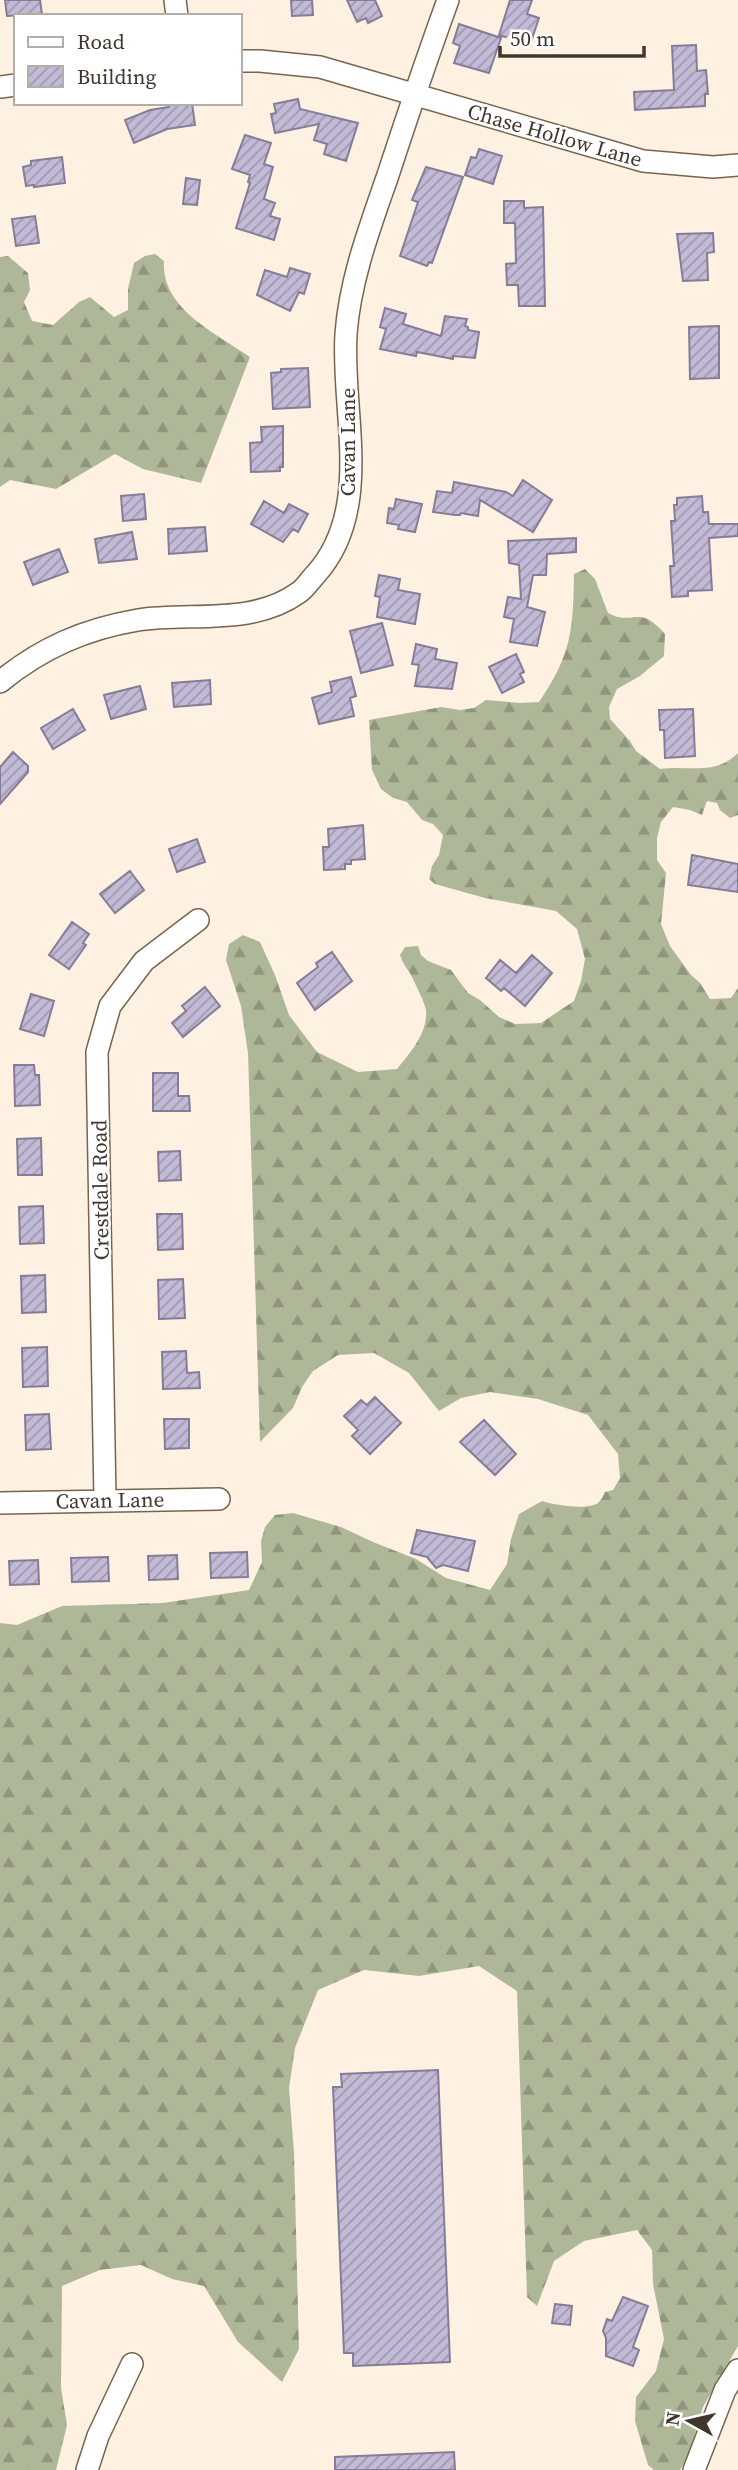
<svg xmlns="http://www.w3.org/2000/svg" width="738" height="2470" font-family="'Source Serif 4',serif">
<defs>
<pattern id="forest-firs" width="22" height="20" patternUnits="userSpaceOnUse" patternTransform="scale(1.75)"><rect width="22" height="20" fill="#aeb899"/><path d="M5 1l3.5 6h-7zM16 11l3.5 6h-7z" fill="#8f967d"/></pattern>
<pattern id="building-hatch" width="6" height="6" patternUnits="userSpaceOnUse" patternTransform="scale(1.75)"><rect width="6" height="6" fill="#c2bad6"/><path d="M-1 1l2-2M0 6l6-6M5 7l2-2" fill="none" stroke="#9f98ae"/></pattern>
</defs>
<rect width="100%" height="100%" fill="#fef1e2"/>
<path fill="url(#forest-firs)" d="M155,254l9,7c-3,48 52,72 86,96l-49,126 -58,-14 -28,-15 -59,35 -46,-9 -10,7v-230l8,-1 20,17 2,17 -6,12 8,19 21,4 26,-23 11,-5 24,20 14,-7v-21l6,-26 11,-7z
M585,569l10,10 13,34c26,14 30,-10 57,21l-1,22 -24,20 -23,13 -8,18 1,12 20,22 6,10 24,18c27,-4 56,7 78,-16v62l-8,3 -10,-8 -3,-7 -10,-2 -5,14 -12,-5 -17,-3 -12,15 -4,16v22l9,13 -5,51 9,22 21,29 9,8 10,16 21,-1 7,-10v1358l-35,61 -14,47 -9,16h-26l-6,-5 -13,-44 1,-24 20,-26 8,-32 -11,-55 -1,-34 -15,-20 -53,11 -30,20 -17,45 -10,-9 -10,-306 -38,-25 -60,10 -55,-6 -46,20 -23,58 -6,40 5,64 5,197 -17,33 -44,-40 -34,-56 -32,-7 -31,-14 -41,5 -38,16 -1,102 6,37 -11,45h-56v-847l17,2 45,-19 101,-3 86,-13 13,-28 -1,-21 4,-14 10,-12 18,-2 48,14 32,15 43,17 30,19 44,12 17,-26 4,-25 8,-25 23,-13c12,4 48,10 57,1 2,-2 5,-7 6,-10l8,-2 7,-12 -2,-24 -30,-39 -50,-16 -48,-7 -29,6 -22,13 -30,-38 -35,-20 -36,2 -25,16 -11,16 -9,21 -33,34 -12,-389 -7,-47 -15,-46 3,-16 14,-9 17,7 15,33 14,40 28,37 41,20 39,-3c13,-16 31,-36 29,-59 -2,-9 -9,-22 -13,-31 -4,-9 -10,-14 -13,-24l5,-8 13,-1 3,9 7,6 23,9 17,23 12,7 19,17 16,7 26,-1 33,-22 7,-20 4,-22 -8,-30 -21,-18 -71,-13 -50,-14 -6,-5 3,-13 7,-11 4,-20 -10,-11 -11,-4 -15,-18 -14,-4 -12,-9 -9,-19 -3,-50 72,-13 19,3 14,-2 12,-8 34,3 19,-1c33,-48 34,-73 35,-128z"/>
<path fill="url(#building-hatch)" stroke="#857d98" stroke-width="2" d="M5,0h35l2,14 -35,2z
M291,0h21l1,15 -21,1z
M347,0h28l7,16 -14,7 -2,-5 -9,4z
M510,0h22l-5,14 12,4 -9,27 -31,-10z
M459,24l42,14 -12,35 -35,-10 6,-17 -7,-3z
M696,45l1,26 9,-1 2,24h-3v12l-70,4 -1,-18 40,-2 -2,-44z
M298,99l2,10 58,14 -12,38 -22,-7 3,-10 -13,-4 5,-16 -44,9 -4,-19 5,-1 -2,-9z
M168,103h24l3,22 -28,4 -33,14 -9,-23 25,-10 19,-3z
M245,135l26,8 -7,21 9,3 -9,32 11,4 -5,13 10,3 -6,21 -38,-12 14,-45 -2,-1 2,-7 -18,-6z
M479,149l23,7 -9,28 -28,-9 6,-18 5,1z
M62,157l3,26 -31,4v-2l-8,1 -3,-19 8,-2v-4z
M426,167l37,10 -31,86 -3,-1 -2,4 -27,-10 18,-54 -6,-2z
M186,178l14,2 -3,25 -14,-1z
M504,201h20v7l19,-1 2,99h-26l-1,-21h-11l-1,-21 10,-1 -1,-40h-11z
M35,216l4,27 -23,3 -4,-27z
M713,233l1,19 -7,1 1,27 -25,1 -6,-47z
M290,268l20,6 -6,20 -5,-2 -9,19 -33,-16 8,-25 22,7z
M385,308l21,6 -3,10 38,12 4,-20 22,3 -2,7 3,1v3l11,2 -4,26 -22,-2v3l-36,-7 -1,4 -36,-7 6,-20 -6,-2z
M719,326v52l-29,1 -1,-52z
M308,368l2,39 -37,2 -2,-36 10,-1v-3z
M283,426v41h-3v4l-29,1 -1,-29 12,-1 -1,-15z
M523,480l29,20 -19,32 -53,-32 -2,16 -17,-3 -1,2h-5l-22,-3 4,-21 15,2 2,-11 52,10 7,4z
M144,494l2,25 -23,2 -2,-25z
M702,496l1,16h5l1,12h29v12l-29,2 3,52 -24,1v5l-16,1 -2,-31h4l-3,-45h4l-1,-16h3v-7z
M396,499l26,5 -7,28 -17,-3 1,-4 -12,-2 2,-15 5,1z
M264,501l20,12 5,-9 19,10 -10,18 -5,-3 -10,13 -32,-18z
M205,527l2,24 -38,3 -1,-25z
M132,532l5,27 -38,4 -4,-24z
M576,538v14l-29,2 -1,21h-13l-6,32 18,5 -8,34 -27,-4 4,-23 -10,-2 4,-20 13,2 -2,-34 -10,-2 -1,-22z
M59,549l9,23 -35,13 -9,-23z
M379,575l21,4 -2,11 22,4 -5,30 -38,-7 3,-20 -5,-1z
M382,623l11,42 -32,8 -11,-42z
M416,644l21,5 -2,10 22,4 -5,26 -37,-3 4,-21 -7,-1z
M516,654l8,18 -4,2 4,8 -22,11 -13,-26z
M351,677l5,19 -6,2 4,18 -35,8 -7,-26 20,-6 -2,-10z
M210,680l1,24 -37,3 -2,-24z
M140,686l6,23 -35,10 -7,-24z
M73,709l12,21 -32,19 -12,-21z
M693,709l2,47 -30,2 -1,-28h-4l-1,-20z
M13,752l15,14v6l-28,32v-37z
M363,825l2,34 -14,1v4h-6v5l-21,1 -1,-23h6l-1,-18z
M197,839l8,23 -28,10 -8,-23z
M692,855l46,9v28l-50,-7z
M130,871l14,19 -29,23 -15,-19z
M72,922l17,12 -6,9 3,2 -17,24 -20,-14z
M332,952l20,29 -37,29 -18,-27 21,-16 -2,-4z
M532,955l20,18 -27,33 -21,-18 -3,3 -15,-13 14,-18 16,13z
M205,987l15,19 -37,31 -11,-14 14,-12 -4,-5z
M31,994l23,7 -10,35 -24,-7z
M14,1065h20l1,10h4l1,30 -25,1z
M153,1073h25v23h11l1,15h-37z
M41,1138l1,37h-24l-1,-36z
M180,1151l1,29 -22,1 -1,-29z
M43,1206l1,37 -24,1 -1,-37z
M157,1214h25l1,35 -25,1z
M45,1275l1,37 -24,1 -1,-37z
M183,1279l2,39 -26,1 -1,-39z
M47,1347l1,39 -25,1 -1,-39z
M186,1351l1,22 12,-1 1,16 -37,1 -1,-37z
M375,1397l26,26 -31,31 -18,-18 6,-6 -14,-14 17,-16 6,5z
M49,1414l2,35 -25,1 -1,-35z
M164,1419h25v29l-24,1z
M484,1420l32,34 -21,21 -35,-33z
M417,1530l58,11 -7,30 -25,-6 -7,3 -9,-11 -16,-4z
M247,1552l1,25 -37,1 -1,-25z
M177,1555l1,24 -29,1 -1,-24z
M108,1557l1,24 -37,1 -1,-24z
M38,1560l1,24 -29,1 -1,-24z
M438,2070l12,292 -97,4v-13h-9l-11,-266h9l-1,-13z
M623,2297l25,9 -15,41 6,3 -6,16 -27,-10v-18l-3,-7 4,-12 5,2z
M555,2304l17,2 -2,19 -18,-2z
M454,2452l1,18h-120v-13z"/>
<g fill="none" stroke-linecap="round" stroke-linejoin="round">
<g stroke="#77644e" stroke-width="24">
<path id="minor" d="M175,0l2,16
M240,61h20l60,6 323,94 70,6 25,-2
M0,87l16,-2
M0,682c41,-34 85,-53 138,-62 52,-8 114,6 160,-27 7,-4 12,-13 18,-19 58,-65 25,-162 30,-240 4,-55 24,-107 42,-159 19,-58 39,-117 60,-175
M105,1500l-8,-448 13,-46 34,-45 54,-41
M0,1503l219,-4
M87,2470l11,-34 34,-72
M694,2470l31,-80 13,-20"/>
</g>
<use href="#minor" stroke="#fff" stroke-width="21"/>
</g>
<g text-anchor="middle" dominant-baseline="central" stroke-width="5" stroke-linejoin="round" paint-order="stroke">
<g font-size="21" fill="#3f362c" stroke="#fff">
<text transform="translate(555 135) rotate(16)">Chase Hollow Lane</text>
<text transform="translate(347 442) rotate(-90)">Cavan Lane</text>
<text transform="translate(100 1190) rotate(-91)">Crestdale Road</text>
<text transform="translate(110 1500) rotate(-1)">Cavan Lane</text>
</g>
</g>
<rect x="14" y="14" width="228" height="91" fill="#ffffff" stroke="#b2afab" stroke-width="2"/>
<rect x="28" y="37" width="35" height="10" fill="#ffffff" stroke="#b2afab" stroke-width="2"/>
<text x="77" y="49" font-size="21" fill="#3f362c">Road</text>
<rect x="28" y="66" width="35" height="21" fill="url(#building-hatch)" stroke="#b2afab" stroke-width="2"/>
<text x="77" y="84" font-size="21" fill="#3f362c">Building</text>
<g transform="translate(689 2421) rotate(278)" stroke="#ffffff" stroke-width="5" paint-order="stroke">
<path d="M0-5L12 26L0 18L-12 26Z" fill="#3f362c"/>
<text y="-10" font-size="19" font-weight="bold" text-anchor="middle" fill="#3f362c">N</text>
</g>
<path d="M500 46v10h144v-10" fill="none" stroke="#3f362c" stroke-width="3.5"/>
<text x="510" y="46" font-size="21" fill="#3f362c" stroke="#ffffff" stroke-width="5" paint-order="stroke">50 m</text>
</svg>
